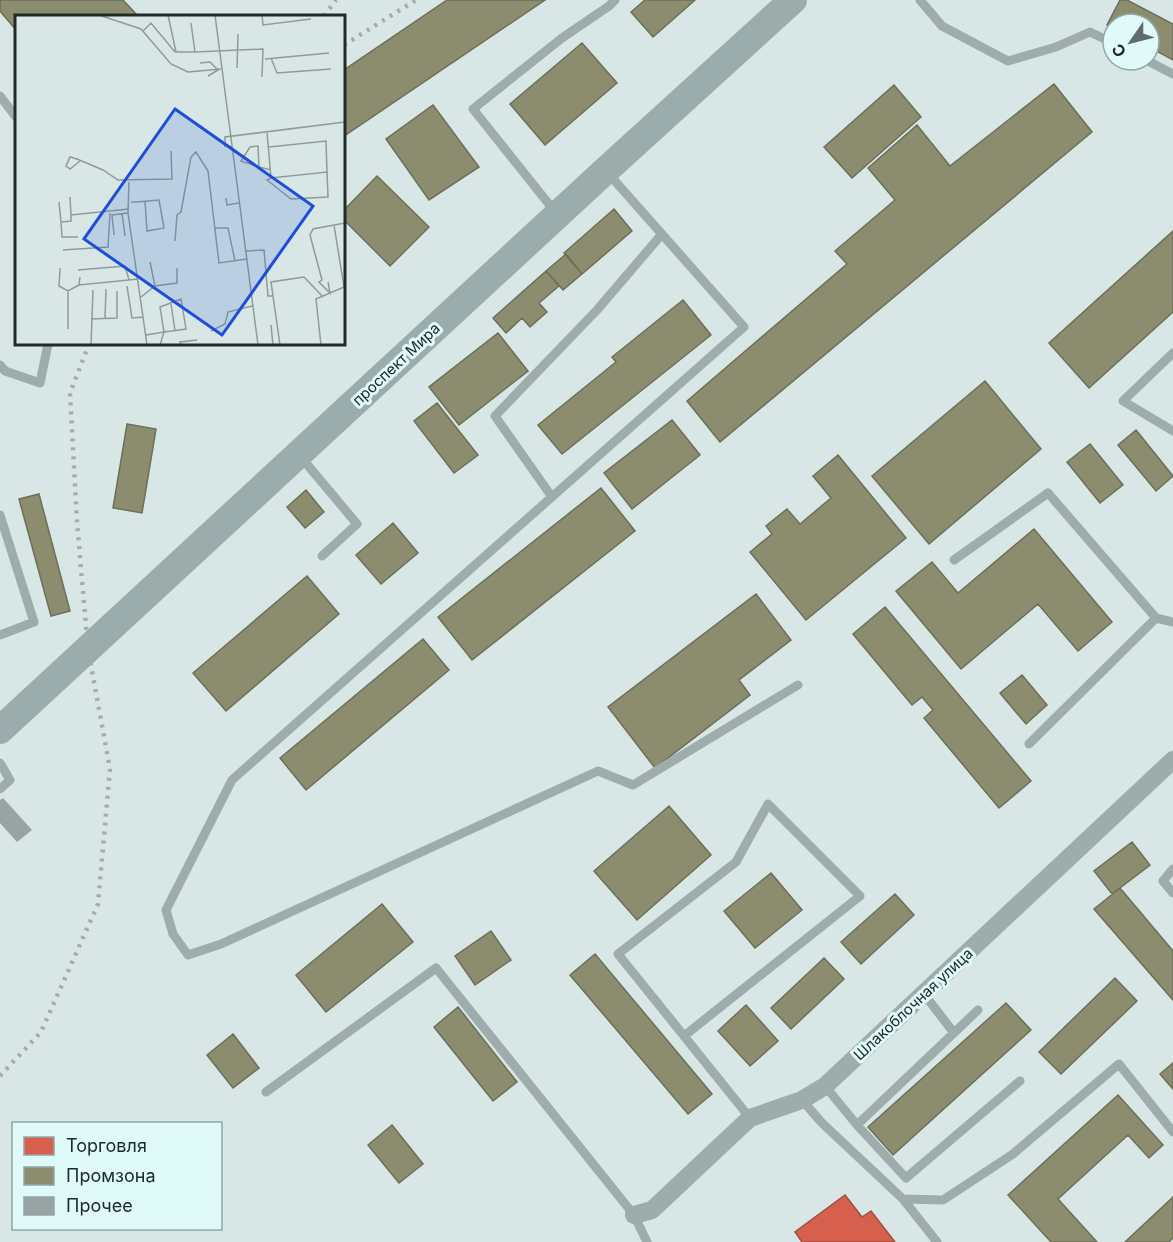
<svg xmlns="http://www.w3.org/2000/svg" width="1173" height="1242" font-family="Inter,sans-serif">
<rect width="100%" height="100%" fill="#d8e6e5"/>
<path fill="#d6604d" stroke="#9f5042" stroke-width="1.5" d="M845,1195l17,22 9,-6 24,31h-93l-7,-10z"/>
<path fill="#8c8c6e" stroke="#6c6f59" stroke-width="1.5" d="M0,0h123l15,16h-122v14l-16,-19z
M447,0h98l-201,136v-66z
M645,0h50l-42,37 -22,-25z
M1120,0h7l46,24v36l-24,-13v-23h-36v4l-6,-3z
M582,43l35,40 -72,62 -35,-41z
M1054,84l38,48 -372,310 -33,-41 160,-137 -12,-13 60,-51 -27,-32 49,-43 33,41z
M894,85l27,32 -69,61 -28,-31z
M433,105l46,62 -50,33 -43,-61z
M377,176l52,51 -39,39 -46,-46v-10z
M614,209l18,22 -50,43 -18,-21z
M1173,231v81l-84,76 -40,-45z
M566,254l16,20 -19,16 -17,-19z
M546,271l13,15 -20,17 8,9 -17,15 -8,-9 -16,15 -13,-15z
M683,300l28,35 -149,119 -24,-29 78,-63 -4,-5z
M498,333l30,38 -69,54 -30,-38z
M985,381l56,68 -112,95 -57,-68z
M437,403l41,52 -24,18 -40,-52z
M672,420l28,35 -68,54 -28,-36z
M127,424l29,5 -14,84 -29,-5z
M1136,430l37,46 -17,15 -38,-46z
M1090,444l33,41 -23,18 -33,-41z
M838,455l68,83 -100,82 -56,-68 22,-18 -6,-8 21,-17 13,15 31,-26 -18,-22z
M601,488l34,43 -163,129 -34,-43z
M306,490l18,22 -19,16 -18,-21z
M39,494l31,117 -19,5 -32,-117z
M393,523l25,30 -37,31 -25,-29z
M1034,529l78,93 -34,29 -40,-47 -77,65 -65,-78 36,-29 26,31z
M307,576l32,38 -113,97 -33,-38z
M756,594l35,46 -52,40 11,15 -95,73 -47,-61z
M885,607l146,174 -32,27 -75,-90 9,-8 -11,-13 -10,8 -59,-71z
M423,639l26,31 -143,120 -26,-32z
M1022,675l25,30 -21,19 -26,-31z
M669,806l42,49 -74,65 -43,-49z
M1132,842l18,23 -38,29 -18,-23z
M771,873l31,37 -47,38 -31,-37z
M1120,888l53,63v49l-79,-91z
M895,894l19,21 -53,49 -20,-22z
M382,904l31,38 -87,70 -30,-37z
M491,931l20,29 -36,25 -20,-29z
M595,954l117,140 -24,20 -118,-139z
M824,958l20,21 -53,50 -20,-21z
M1115,978l22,23 -76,73 -22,-22z
M1006,1003l25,27 -138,125 -25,-28z
M746,1005l32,36 -28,25 -32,-35z
M458,1007l59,75 -24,19 -59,-74z
M233,1034l26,34 -26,20 -26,-33z
M1173,1063v26l-13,-15z
M1118,1095l45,50 -14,13 -21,-23 -70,64 39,43h-46l-43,-47z
M392,1125l31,39 -24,19 -31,-38z
M1173,1197v41l-4,4h-44z"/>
<path fill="#99a3a3" d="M3,798l29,32 -15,12 -17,-19v-23z"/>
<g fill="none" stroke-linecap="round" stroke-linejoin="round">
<path stroke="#9eacab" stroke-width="9" d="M920,0l22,26 66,35 48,-14 34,-15 23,11
M1146,60l27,14
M0,96l16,21
M607,172l137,155 -512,453 -66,130 7,24 15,21 33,-11 377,-173 35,14 165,-100
M556,213l-83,-104 89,-71 47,-32 6,-6
M1173,353l-50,48 50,30
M0,365l5,6 35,12 8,-39
M300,456l57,68 -35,32
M552,497l-57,-81 102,-106 65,-76
M0,515l34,107 -34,13
M954,560l94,-67 108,125 17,4
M1029,744l127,-126
M0,763l10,17 -10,9
M1173,869l-10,12 10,12
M924,994l30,39
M684,1036l176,-140 -92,-92 -32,58 -118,92 132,164
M825,1086l32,39 49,53 114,-97
M266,1092l170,-124 198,247 13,27
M802,1100l20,23 81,76 34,43
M857,1125l121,-115
M903,1199l40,1 70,-46 106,-90 54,68"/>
<path stroke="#9eacab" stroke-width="18" d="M634,1215l18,-5 98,-92 52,-18 23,-14 348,-326"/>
<path stroke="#9bacac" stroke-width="28" d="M0,730l605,-559 188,-171"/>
<path stroke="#a1aead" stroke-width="4.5" stroke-dasharray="3 6" stroke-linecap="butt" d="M324,16l12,-16
M344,45l72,-45
M0,1076l41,-44 57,-128 12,-135 -22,-120 -11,-127 -7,-129 19,-49"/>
</g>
<g text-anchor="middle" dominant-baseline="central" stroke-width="6" stroke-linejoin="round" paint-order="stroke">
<g font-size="15" fill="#202a29" stroke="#dffaf9">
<text transform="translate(396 364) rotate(-43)">проспект Мира</text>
<text transform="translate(913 1004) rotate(-43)">Шлакоблочная улица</text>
</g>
</g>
<g transform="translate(15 15)">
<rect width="330" height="330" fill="#d8e6e5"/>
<path fill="none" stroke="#8e9b9a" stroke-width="1.5" d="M84,0l42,14 30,35 17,8 33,-3M153,0l8,37h19M200,0l43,330M247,0l1,10 48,-6M176,8l4,29 68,-3 -1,28M128,16l8,-8 24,29M256,43l6,15 54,-4M250,44l64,-6M185,48l10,-1 8,8 -10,6M222,53l1,-34M252,117l4,46 56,-6 1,25 -37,2 -24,-19 4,-2M217,132l-7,-1v-9l120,-15M254,132l57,-6 1,31M65,146l-10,8 -4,-3 4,-9 7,2 26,11 15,10 54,-1 -1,-28M244,152l-1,-21 -8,1 -9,14 18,6 12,3M114,167l-1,31 19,132M55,182l1,18 58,-6M211,183l1,7 12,-2M44,187l2,20 10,-1v-6M116,187h6l22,-2 5,28 -17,3 -2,-30M107,198l3,23M46,207l1,15h16M200,213h13l7,33M99,220l-2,-20 16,-2M160,226l2,-26 4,-3 10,-55 5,-5 12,19 11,92 28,-4M48,235l45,-3 2,-34M231,236l18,-1 4,46h5M135,247l5,24M45,253l-1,18 9,5 11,-6M63,255l47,-4 4,14 9,-1M65,262l-1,8 50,-5M313,267l2,11 -11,-11 3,-2 -12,-45 3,-6 32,-6M112,271l5,32 11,-1M126,282l14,-11 22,-3v-15M156,289l4,27M90,303l1,-29M76,304l26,-1v-27M256,310l2,20M53,314v-38M196,316l14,-7 3,-12 24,-6M131,320l18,-3 22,-3 -5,-30 -21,8 4,25 -4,13M76,330l2,-55M166,330l-1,-3 17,-2M265,330l-9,-63 33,-5 19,20M306,330l-5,-46 28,-12 -10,-62"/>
<path fill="#1d4ed8" fill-opacity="0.15" stroke="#1d4ed8" stroke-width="3" d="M160,94l138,97 -91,129 -138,-96z"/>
<rect width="330" height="330" fill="none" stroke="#202a29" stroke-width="3"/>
</g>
<rect x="12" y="1122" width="210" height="108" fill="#dffaf9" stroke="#93a7a6" stroke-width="1.5"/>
<rect x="24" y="1137" width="30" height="18" fill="#d6604d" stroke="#93a7a6" stroke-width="1.5"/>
<text x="66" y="1152" font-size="18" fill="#202a29">Торговля</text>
<rect x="24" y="1167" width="30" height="18" fill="#8c8c6e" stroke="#93a7a6" stroke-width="1.5"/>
<text x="66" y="1182" font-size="18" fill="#202a29">Промзона</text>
<rect x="24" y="1197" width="30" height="18" fill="#99a3a3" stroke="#93a7a6" stroke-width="1.5"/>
<text x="66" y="1212" font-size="18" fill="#202a29">Прочее</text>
<g transform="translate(1131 42) rotate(235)"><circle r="28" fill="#dffaf9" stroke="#93a7a6" stroke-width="1.5"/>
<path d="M0-4.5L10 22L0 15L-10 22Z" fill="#606c6b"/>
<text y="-9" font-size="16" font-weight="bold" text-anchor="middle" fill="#202a29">С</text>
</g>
</svg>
